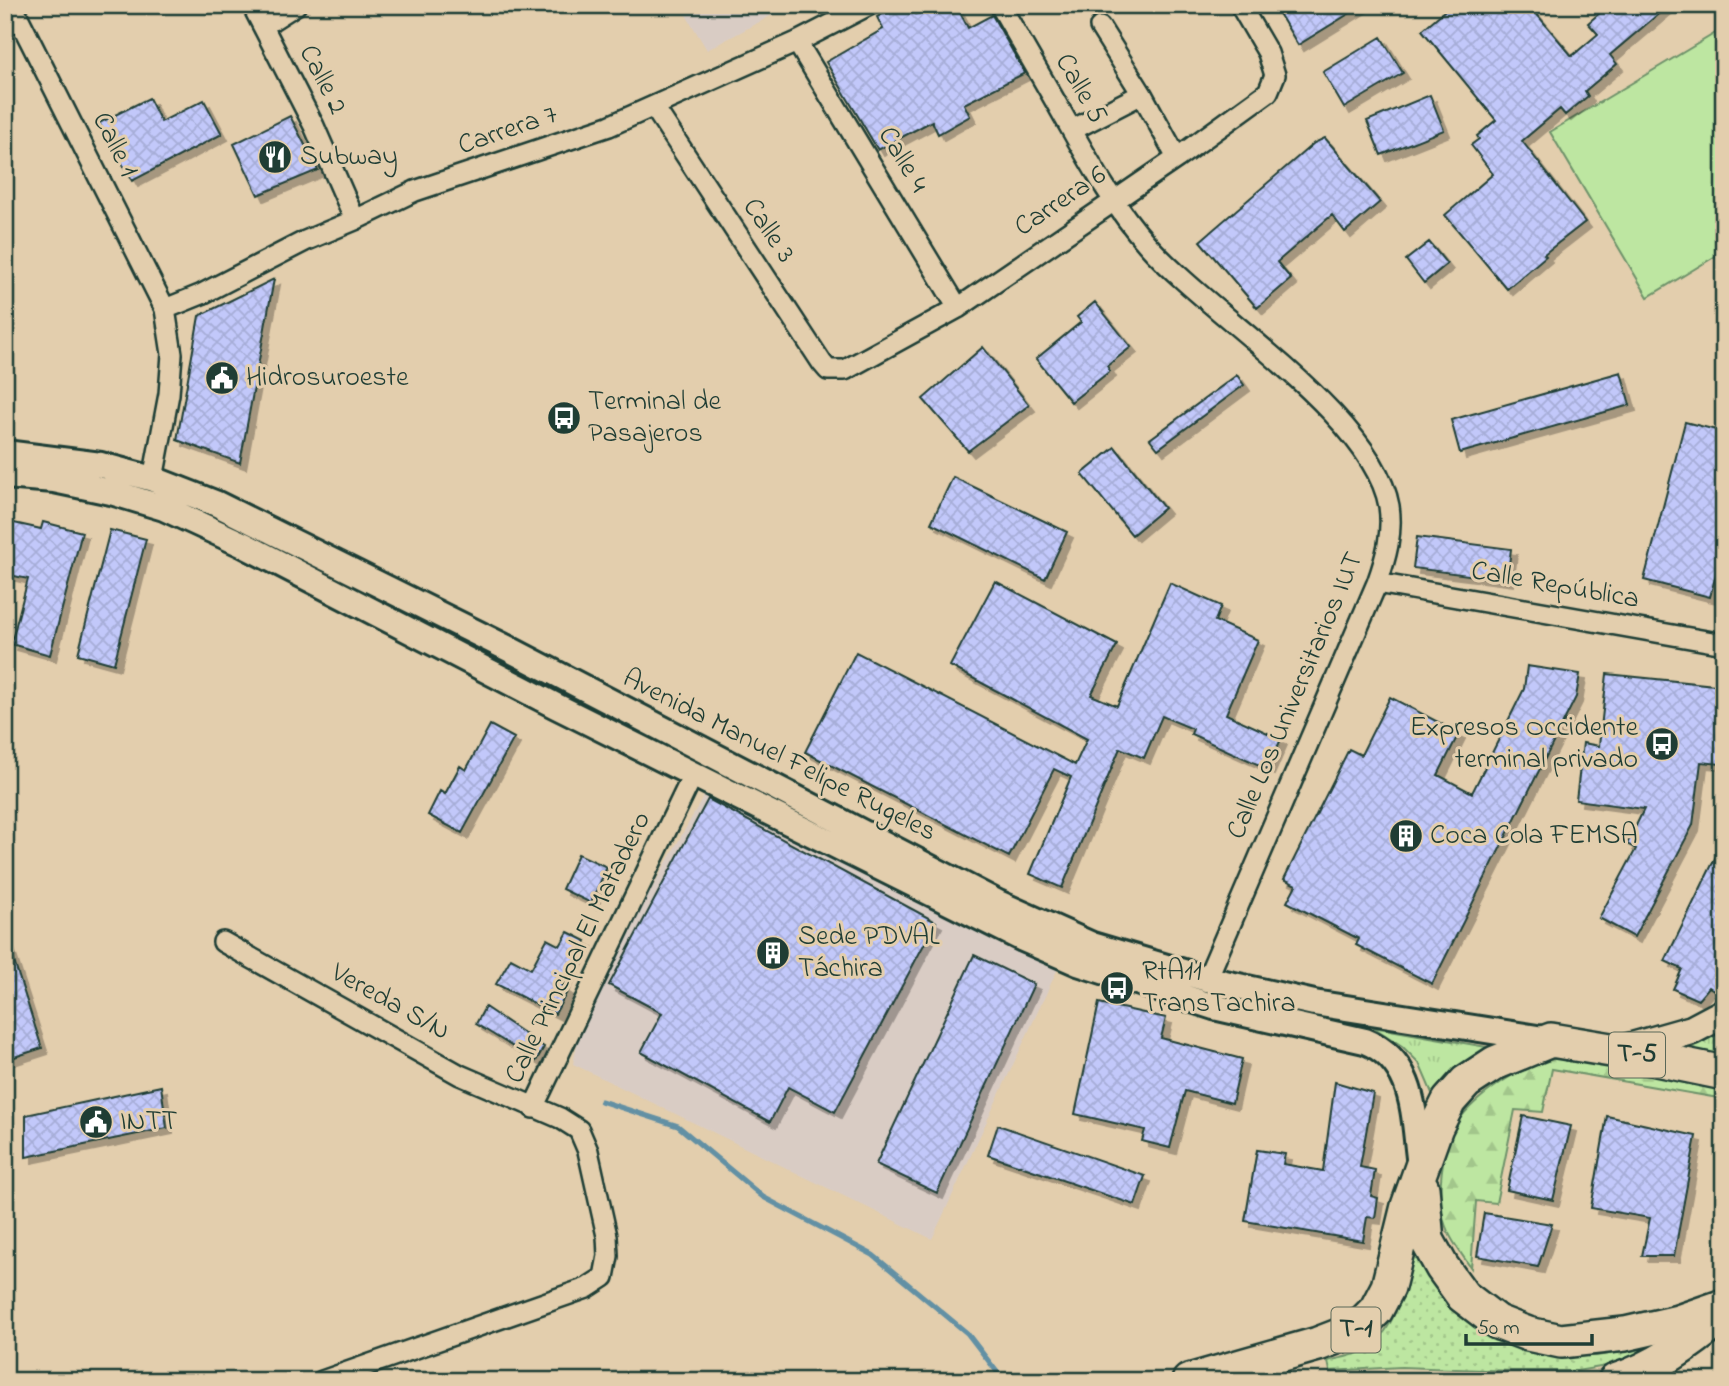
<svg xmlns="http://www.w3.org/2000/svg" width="1729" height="1386" font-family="'Indie Flower',sans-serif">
<defs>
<pattern id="grass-tufts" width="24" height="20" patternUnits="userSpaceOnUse" patternTransform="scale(1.75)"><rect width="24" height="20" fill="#bde6a1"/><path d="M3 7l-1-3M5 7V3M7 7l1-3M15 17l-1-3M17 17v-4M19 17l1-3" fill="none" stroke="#a2c68b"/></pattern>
<pattern id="forest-firs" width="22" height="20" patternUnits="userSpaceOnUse" patternTransform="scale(1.75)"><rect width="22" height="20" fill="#bde6a1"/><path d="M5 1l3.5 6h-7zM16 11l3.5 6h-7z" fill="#a2c68b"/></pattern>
<pattern id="park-dots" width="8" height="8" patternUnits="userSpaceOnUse" patternTransform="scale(1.75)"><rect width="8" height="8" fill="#bde6a1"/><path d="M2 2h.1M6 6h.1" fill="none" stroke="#a2c68b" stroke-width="1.8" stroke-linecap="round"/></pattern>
<pattern id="building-cross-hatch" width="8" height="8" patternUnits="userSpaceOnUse" patternTransform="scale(1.75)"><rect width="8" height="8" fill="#c2c8fa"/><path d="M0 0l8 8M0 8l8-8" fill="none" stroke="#a6add7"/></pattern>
<filter id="shadow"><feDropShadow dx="6" dy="6" stdDeviation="0" flood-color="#0004"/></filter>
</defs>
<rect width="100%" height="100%" fill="#e3cead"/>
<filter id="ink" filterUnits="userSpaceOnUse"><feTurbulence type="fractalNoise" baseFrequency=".0143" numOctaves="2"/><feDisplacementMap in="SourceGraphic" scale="14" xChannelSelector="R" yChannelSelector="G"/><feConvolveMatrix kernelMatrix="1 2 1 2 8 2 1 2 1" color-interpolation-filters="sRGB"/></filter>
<g filter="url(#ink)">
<path fill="#d9ccc4" d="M680,5h111l-84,45z
M706,792l303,157 51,15 -128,275 -359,-175 11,-55z"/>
<path fill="url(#grass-tufts)" stroke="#6e926a" stroke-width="2" d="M1373,1027l125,22 -64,49 -15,-35 -17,-17z
M1724,1031v32l-52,-10 20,-6z"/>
<path fill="url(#forest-firs)" stroke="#6e926a" stroke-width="2" d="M1567,1057l157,23v19l-172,-30 -9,43 -28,-2 -19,93 -20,-2 -5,67c-10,-15 -22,-30 -27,-47 -7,-27 -3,-71 11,-95 14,-24 54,-52 80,-62 10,-4 21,-5 32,-7z"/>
<path fill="url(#park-dots)" stroke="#6e926a" stroke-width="2" d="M1411,1241l137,114 48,1 76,-12 -54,20 -41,7h-65l-111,-4 -71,4 -2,-10c11,-3 26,-5 37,-11 37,-23 38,-70 46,-109z"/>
<path fill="#bde6a1" stroke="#6e926a" stroke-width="2" d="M1724,28v223l-76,46 -98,-165z"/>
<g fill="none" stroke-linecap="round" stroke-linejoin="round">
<path stroke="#6290a4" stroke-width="5" d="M601,1101l77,25 85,71 110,58 94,78 37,48"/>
</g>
<path fill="url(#building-cross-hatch)" stroke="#1f3d34" stroke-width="2" filter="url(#shadow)" d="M900,5h11l5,9 17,-9h23l12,23 24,-13 33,58 -61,31 6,12 -32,18 -6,-13 -54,29 -52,-88 57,-33 -6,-12z
M1274,5h89l-65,40z
M1451,5h78l43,51 26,-22 -10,-11 21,-18h60l-59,50 7,9 -32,27 3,5 -23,19 -5,-6 -38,32 63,81 -41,32 2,2 -39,33 -62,-74 48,-41 -22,-29 8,-6 -2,-3 19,-16 -74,-90z
M1381,37l22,36 -59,35 -21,-36z
M1430,95l14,35 -63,25 -14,-34z
M149,98l12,24 43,-22 18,34 -90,47 -33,-58z
M290,116l28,54 -60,25 -24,-51z
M1325,138l55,64 -35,30 -13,-17 -55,47 14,17 -34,29 -57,-67 114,-98z
M1429,242l18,22 -23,19 -18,-23z
M274,279l-34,184 -63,-23 22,-124z
M1095,302l36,45 -24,19 3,5 -39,31 -35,-43 45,-37 -4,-5z
M983,347l46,58 -61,46 -45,-52z
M1621,372l9,33 -170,48 -9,-33z
M1237,375l7,10 -86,64 -8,-10z
M1685,422l39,10v136l-6,-1 -8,30 -66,-17z
M1115,447l49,61 -32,27 -50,-61z
M953,477l114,55 -22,47 -114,-56z
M5,521l36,8 2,-7 39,10 -32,123 -39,-11 17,-65 -23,-5z
M110,530l36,9 -32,125 -36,-10z
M1417,537l94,12 -4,31 -94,-12z
M995,581l122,64 -26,50 26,11 53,-123 51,23 -6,15 43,19 -32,74 55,25 -13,30 -77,-35 2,-5 -31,-13 -18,42 -24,-10 -58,140 -32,-14 41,-97 -17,-8 -45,88 -204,-105 51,-100 219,113 12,-26 -137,-73z
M1527,666l53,8 -4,23 -144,287 -76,-39 3,-6 -72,-37 9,-17 -12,-6 65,-130 12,6 29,-58 69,36 -21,42 34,18 52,-104z
M1607,674l117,12v62l-3,16 -20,-2 -8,63 -59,112 -35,-19 37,-69 -9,-5 17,-35 -68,-9 7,-57 16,3z
M490,725l24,13 -52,95 -34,-18 12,-24 5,3 15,-28 6,4z
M708,799l228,123 -101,190 -47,-25 -18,35 -129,-70 21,-39 -53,-28z
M1724,840v140l-7,12 -8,-5 -11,13 -25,-11 9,-20 -17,-8z
M578,854l29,13 -16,36 -29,-14z
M568,932l18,9 -24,45 6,4 -13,24 -59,-30 15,-26 20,11 16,-30 13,7z
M8,943l34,105 -37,12v-116z
M974,955l60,29 -97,209 -61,-29z
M1099,1003l67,15 -5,20 81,21 -10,44 -47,-12 -15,57 -28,-7 3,-11 -70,-16z
M485,1007l59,40 -8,14 -60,-37z
M1335,1082l38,11 -13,74 15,3 -4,26 7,2 -3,20 -8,-1 -4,24 -118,-20 12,-71 28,4 -2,10 40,7z
M161,1086l6,42 -141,29v-42z
M1523,1116l48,10 -18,74 -46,-10z
M1607,1116l89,20 -22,120h-32l8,-38 -59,-10z
M998,1125l147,51 -10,29 -147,-50z
M1484,1213l68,11 -14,43 -61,-11z"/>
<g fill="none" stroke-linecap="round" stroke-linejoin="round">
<g stroke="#1f3d34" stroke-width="24">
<path id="minor" d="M12,5l153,304 7,45 -3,40 -16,85
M252,5l62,121 41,94
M1000,5c24,42 48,83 71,124 23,41 45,80 76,115 61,70 226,171 242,262 4,27 -3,52 -12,77l-170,396
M263,26l33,-21
M1100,27l42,67 35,64
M797,42l161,266
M654,107l168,256 6,7h17l113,-62 219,-150 91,-66 7,-17 -7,-22 -28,-48
M1072,130l70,-36
M165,309l37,-15 103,-53 50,-21 60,-29 194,-65 188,-84 72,-37
M1377,583l347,61
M223,942l237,133 100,43 19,12 9,21 19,85 1,20 -4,21 -17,11 -265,93
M533,1108l160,-333"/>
</g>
<g stroke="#1f3d34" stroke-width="30">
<path id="tertiary" d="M5,453l96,12 52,14 64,25 292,145 489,254 94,42 115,34 107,24 236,37
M5,476l49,4 57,12 53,16 80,37 312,161 467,233 55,24 136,44 151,34c52,21 48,76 55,124"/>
</g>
<g stroke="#1f3d34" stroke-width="33">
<path id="secondary" d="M1618,1051l74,-21 32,-17"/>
</g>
<g stroke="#1f3d34" stroke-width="38">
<path id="trunk" d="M1422,1188l5,52 15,27 21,29 34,26 31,12 33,7 64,-7 53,-12 46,-16
M1189,1381l129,-37 39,-15 19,-19 12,-23 20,-81 28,-79 13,-26 17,-19 29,-19 56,-23 66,11 107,22
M1615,1381c41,-13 75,-38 108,-65"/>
</g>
<use href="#minor" stroke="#e3cead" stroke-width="19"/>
<use href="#tertiary" stroke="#e3cead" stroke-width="24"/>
<use href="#secondary" stroke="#e3cead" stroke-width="28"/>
<use href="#trunk" stroke="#e3cead" stroke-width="33"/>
</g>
</g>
<defs>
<g id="restaurant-disc" transform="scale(1.75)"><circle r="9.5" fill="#1f3d34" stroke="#e3cead"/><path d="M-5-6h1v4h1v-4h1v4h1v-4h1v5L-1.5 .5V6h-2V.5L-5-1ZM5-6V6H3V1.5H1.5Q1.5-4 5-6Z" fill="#fff"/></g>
<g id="civic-disc" transform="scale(1.75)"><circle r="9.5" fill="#1f3d34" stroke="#e3cead"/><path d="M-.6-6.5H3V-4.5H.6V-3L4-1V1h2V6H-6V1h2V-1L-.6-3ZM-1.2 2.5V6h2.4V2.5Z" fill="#fff"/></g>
<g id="bus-disc" transform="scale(1.75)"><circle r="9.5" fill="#1f3d34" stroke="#e3cead"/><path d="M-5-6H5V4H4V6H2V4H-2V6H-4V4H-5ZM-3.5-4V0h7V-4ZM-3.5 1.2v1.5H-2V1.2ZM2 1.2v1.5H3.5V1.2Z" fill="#fff"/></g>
<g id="building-disc" transform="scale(1.75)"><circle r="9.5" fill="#1f3d34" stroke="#e3cead"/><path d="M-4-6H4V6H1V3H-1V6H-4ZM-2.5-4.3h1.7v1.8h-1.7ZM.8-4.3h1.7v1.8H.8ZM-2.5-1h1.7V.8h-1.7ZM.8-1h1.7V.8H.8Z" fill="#fff"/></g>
</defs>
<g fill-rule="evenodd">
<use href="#restaurant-disc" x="275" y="157"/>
<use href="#civic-disc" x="222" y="378"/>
<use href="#bus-disc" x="564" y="418"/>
<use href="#bus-disc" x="1662" y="744"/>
<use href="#building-disc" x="1406" y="836"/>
<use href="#building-disc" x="773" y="953"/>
<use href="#bus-disc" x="1117" y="988"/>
<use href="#civic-disc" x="96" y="1122"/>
</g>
<g text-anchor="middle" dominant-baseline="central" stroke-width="6" stroke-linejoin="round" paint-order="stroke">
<g fill="#e3cead" stroke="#5a6858" stroke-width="2">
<rect x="1609" y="1032.5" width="56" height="45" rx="5"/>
<rect x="1331.5" y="1307.5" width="49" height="45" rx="5"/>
</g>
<g font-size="26" font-weight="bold" fill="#1f3d34">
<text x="1637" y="1055">T-5</text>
<text x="1356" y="1330">T-1</text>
</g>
<g font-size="28" fill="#1f3d34" stroke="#e3cead">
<text transform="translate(322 80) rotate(63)">Calle 2</text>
<text transform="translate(1080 89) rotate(60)">Calle 5</text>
<text transform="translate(508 131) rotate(-19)">Carrera 7</text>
<text transform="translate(114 145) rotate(63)">Calle 1</text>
<text transform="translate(902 160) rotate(59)">Calle 4</text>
<text transform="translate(1061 202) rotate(-34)">Carrera 6</text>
<text transform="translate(768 231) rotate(56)">Calle 3</text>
<text transform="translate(1555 586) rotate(10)">Calle República</text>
<text transform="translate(1296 696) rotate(-67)">Calle Los Universitarios IUT</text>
<text transform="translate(779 756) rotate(27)">Avenida Manuel Felipe Rugeles</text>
<text transform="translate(579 948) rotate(-64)">Calle Principal El Matadero</text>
<text transform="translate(390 1003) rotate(29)">Vereda S/N</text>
</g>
<g font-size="28" fill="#1f3d34" stroke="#e3cead" text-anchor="start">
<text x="300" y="157">Subway</text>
<text x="246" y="378">Hidrosuroeste</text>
<text x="588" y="402">Terminal de<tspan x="588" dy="32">Pasajeros</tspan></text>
<text x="1638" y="728" text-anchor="end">Expresos Occidente<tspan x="1638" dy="32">terminal privado</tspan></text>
<text x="1430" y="836">Coca Cola FEMSA</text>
<text x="798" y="937">Sede PDVAL<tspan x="798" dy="32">Táchira</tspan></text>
<text x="1142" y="972">RtA11<tspan x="1142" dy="32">TransTachira</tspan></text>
<text x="120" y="1122">INTT</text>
</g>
</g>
<rect width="1729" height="1386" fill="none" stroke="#e3cead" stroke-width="28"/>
<rect x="14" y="14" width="1701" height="1358" fill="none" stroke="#1f3d34" stroke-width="2.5" filter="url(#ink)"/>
<path d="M1466 1334v10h126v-10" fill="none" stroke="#1f3d34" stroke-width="3.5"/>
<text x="1477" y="1334" font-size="21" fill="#1f3d34" stroke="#e3cead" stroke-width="5" paint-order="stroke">50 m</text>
</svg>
